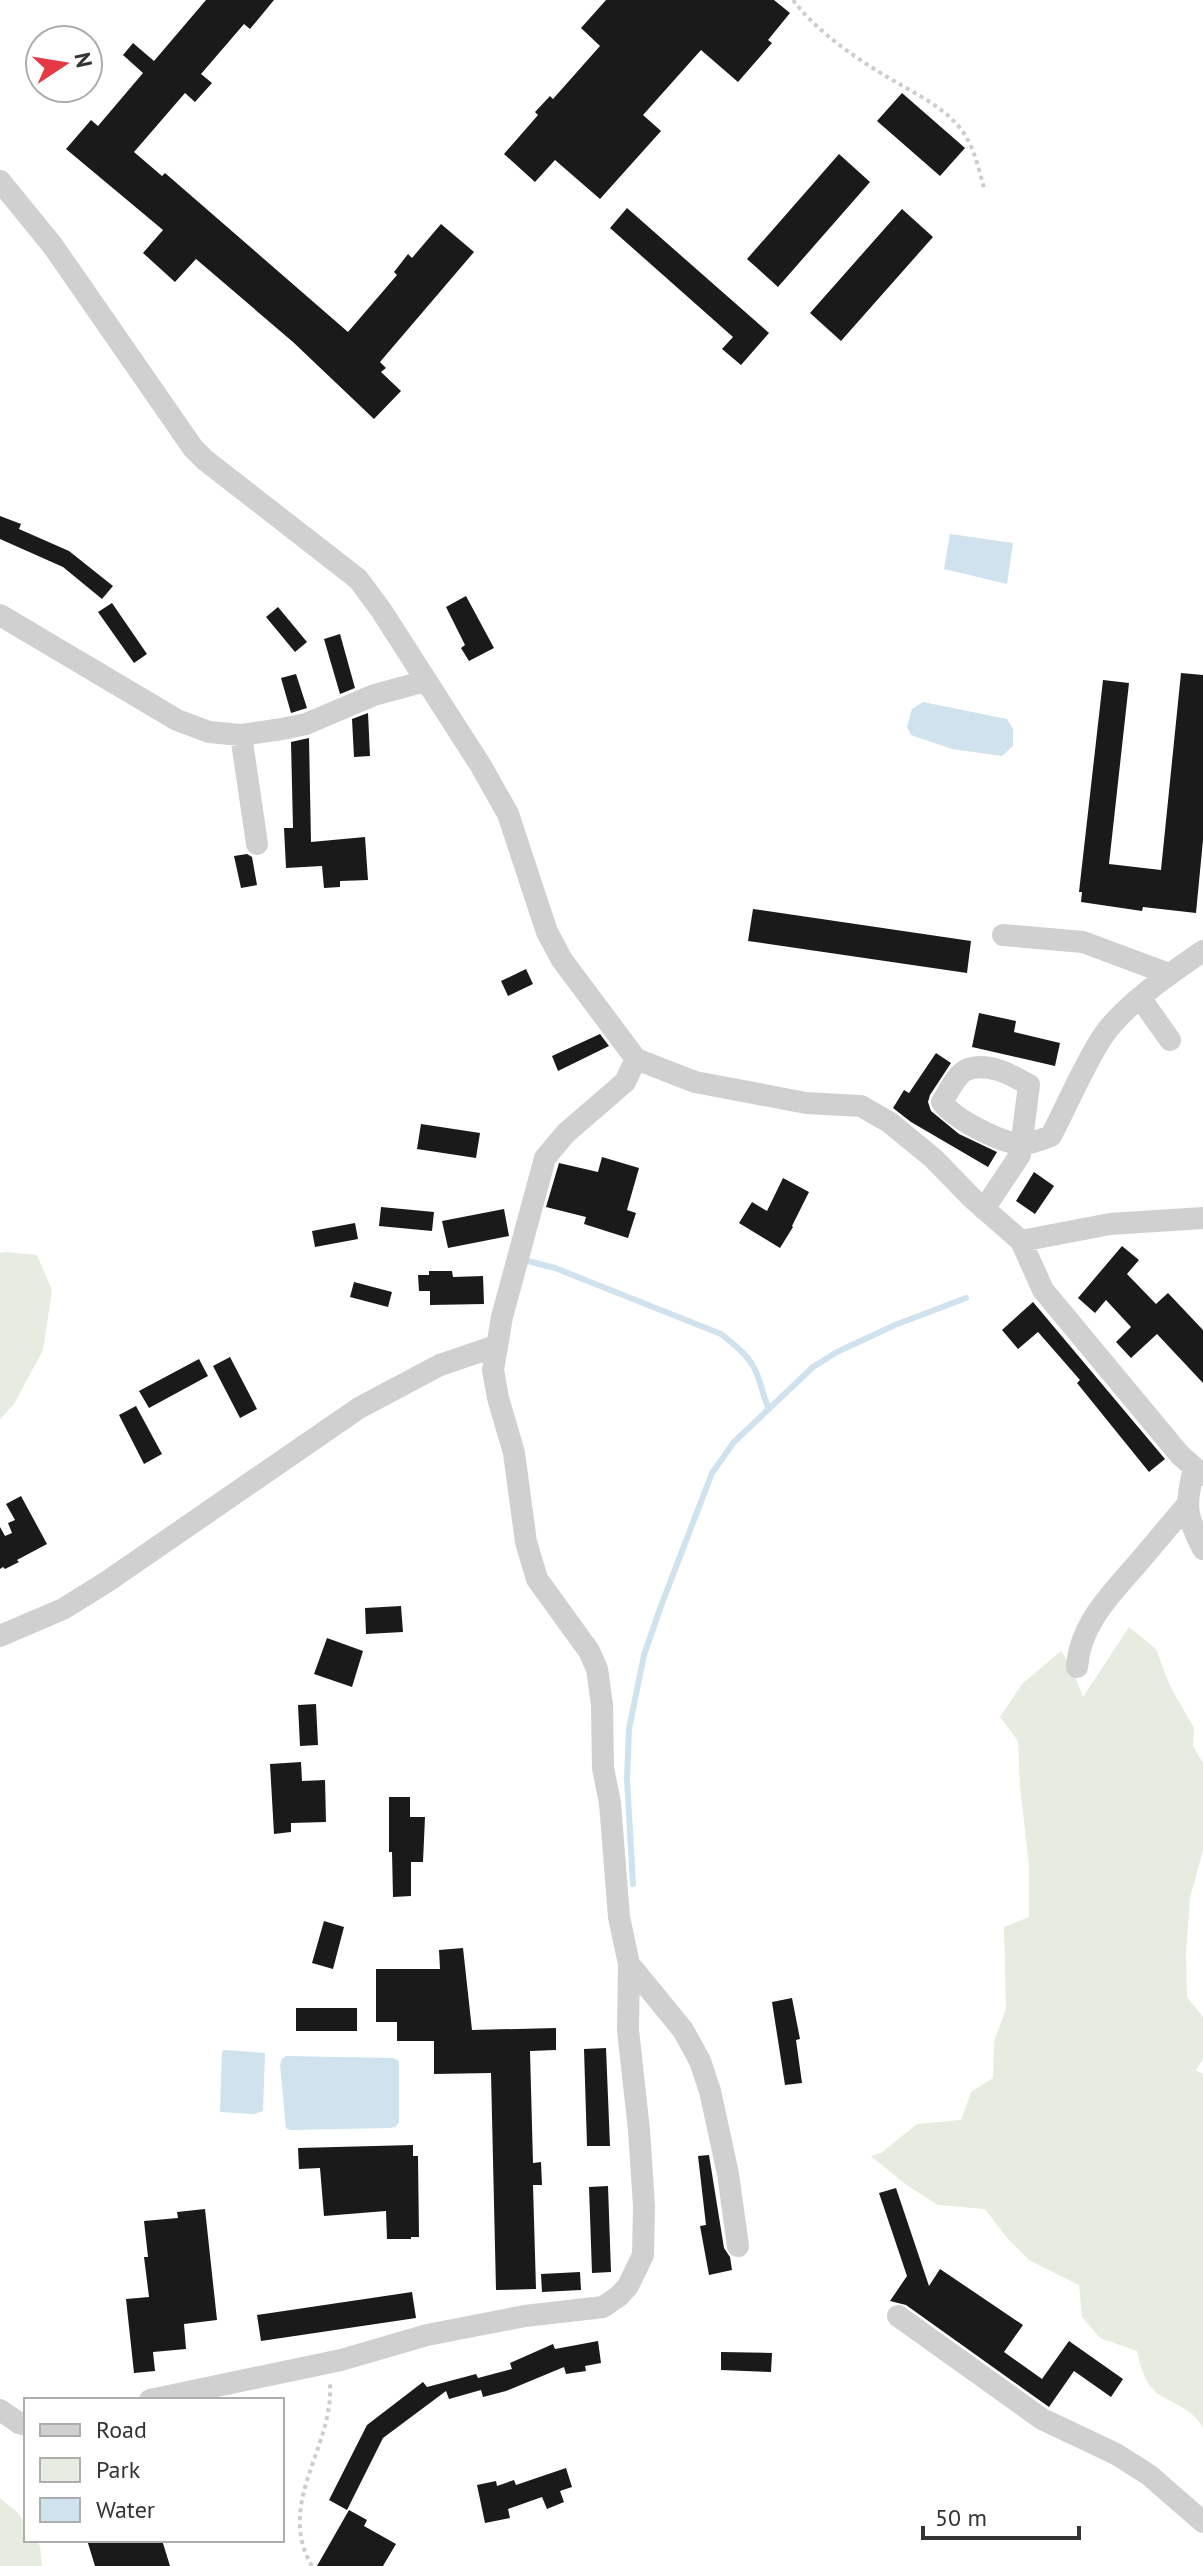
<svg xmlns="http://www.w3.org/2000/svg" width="1203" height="2566" font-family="'PT Sans',sans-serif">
<rect width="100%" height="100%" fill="#fff"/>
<path fill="#e6ecdf" d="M5,1252l32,3 15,35 -9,60 -29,54 -14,15v-166z
M1129,1627l27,22 14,37 24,42 -1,18 10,17v87l-13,48 -4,55 1,44 16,20v42l-7,11 7,4v354c-15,-27 -42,-24 -55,-45 -6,-9 -8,-22 -11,-32l-37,-13 -18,-21 -3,-32 -50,-25 -22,-22 -22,-29 -47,-4 -30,-19 -37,-30 10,-3 36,-29 44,-4 10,-28 22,-14 1,-36 12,-34 -2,-81 25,-10v-51l-9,-80 -2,-45 -18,-24 22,-33 39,-33 9,13 13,33z
M0,2498c18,16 26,16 26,42h10l4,6 2,20h-42z"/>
<path fill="#cfe2ee" d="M950,534l63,9 -6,41 -63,-15z
M923,702l84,17 6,10v17l-11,10 -50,-7 -41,-14 -4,-8 5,-18z
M224,2050l41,3 -2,58 -9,3 -34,-2 2,-60z
M286,2056l107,2 6,3v61l-3,5 -6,1 -100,2 -4,-2 -6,-63 2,-6z"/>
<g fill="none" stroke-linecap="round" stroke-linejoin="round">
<path stroke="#cfe2ee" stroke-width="6" d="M528,1261l27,7 166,66c11,9 25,19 32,32 8,13 9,29 16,43
M633,1884l-6,-105 2,-50 15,-74 17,-49 51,-133 22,-31 79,-75 24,-15 58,-27 71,-27"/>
</g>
<path fill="#1a1a1a" d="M206,0h68l-24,29 -6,-5 -6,7 -37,43 11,9 -17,19 -10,-9 -51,59 28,24 3,-3 183,159 49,-57 -3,-3 14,-18 4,4 29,-34 33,28 -94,110 6,6 -5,4 20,19 -27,28 -81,-77 -97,-83 -21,23 -32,-29 20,-23 -97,-81 25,-29 7,6 45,-53 -20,-18 10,-12 21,18z
M606,0h168l16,13 -22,27 4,3 -34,39 -37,-32 -58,65 18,16 -61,68 -45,-39 -20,22 -31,-28 34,-39 -3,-3 15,-16 3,3 47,-53 -19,-18z
M902,93l63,55 -25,28 -63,-55z
M839,154l31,28 -92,105 -31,-28z
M627,208l142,125 -28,32 -19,-16 11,-12 -123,-109z
M902,209l31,28 -92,104 -31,-28z
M0,516l21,8 -2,5 50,22 44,35 -11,13 -39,-32 -63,-28z
M466,596l28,52 -25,13 -8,-13 4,-3 -19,-38z
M112,603l35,51 -13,9 -36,-51z
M278,607l29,35 -12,10 -29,-35z
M340,634l15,54 -15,6 -16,-55z
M1181,673l22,2v165l-7,73 -53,-6 -1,4 -61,-9 1,-10h-3l24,-212 26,3 -20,181 52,6z
M296,674l11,34 -16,5 -10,-35z
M368,713l2,43 -16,1 -2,-38z
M309,738l2,104 54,-5 3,43 -28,1v6l-16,1 -2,-22 -36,2 -2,-40h9l-2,-86z
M247,854l5,3 5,28 -16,3 -7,-32z
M753,909l218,32 -4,32 -219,-32z
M526,969l7,15 -25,12 -7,-15z
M979,1013l37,8 -2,11 46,11 -5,23 -83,-19z
M600,1034l9,12 -51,25 -6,-15z
M936,1053l15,10 -21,32 -2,7 3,9 28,23 38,18 -9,15 -77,-45 -18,-14 11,-18 5,3z
M421,1124l59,9 -4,25 -59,-9z
M602,1157l37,11 -12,42 9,3 -8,25 -44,-14 2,-7 -40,-10 13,-44 39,9z
M1034,1172l20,14 -19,28 -19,-13z
M783,1178l26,14 -17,34 1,1 -13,21 -41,-25 13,-21 15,9z
M381,1207l53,5 -2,19 -53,-5z
M504,1209l5,27 -61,12 -6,-27z
M355,1223l3,16 -43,8 -3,-16z
M1122,1246l17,14 -12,14 29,30 12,-11 35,37v53l-46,-49 -26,24 -15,-16 15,-15 -25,-27 -11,13 -17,-15z
M429,1271h23l1,6 30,-1 1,28 -54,1v-14h-11l-1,-16h11z
M354,1282l38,10 -4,15 -38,-10z
M1033,1302l132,157 -16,13 -72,-89 3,-3 -42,-48 -20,17 -16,-19z
M230,1357l27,52 -17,9 -27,-52z
M199,1359l9,17 -59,32 -10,-17z
M136,1406l26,48 -18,10 -25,-49z
M21,1496l26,48 -30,16 2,2 -14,7 -2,-2 -3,2v-42l5,9 7,-3 -4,-10 7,-3 -9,-16z
M401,1606l2,26 -37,2 -1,-26z
M327,1638l36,13 -11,36 -38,-13z
M316,1704l2,41 -18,1 -2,-41z
M301,1762l1,19 23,-1 1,42 -35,1v9l-17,2 -4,-70z
M389,1797h21v20h15l-2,45h-12v34l-18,1 -1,-45h-3z
M324,1921l20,6 -11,42 -21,-6z
M463,1948l9,82 84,-2v22l-26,1 3,112 8,-1 1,23h-9l3,104 -40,1 -5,-217 -57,1v-33h-37v-19h-21v-53h64l-1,-19z
M792,1998l8,41 -4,1 6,43 -17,2 -13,-83z
M296,2008h61v23h-61z
M606,2048l4,98h-23l-3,-97z
M413,2145v11h5l1,81h-8v2h-24l-1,-28 -62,5 -4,-48 -21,1 -1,-21z
M709,2155l15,93 6,9 2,13 -23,5 -9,-49 6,-1 -8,-69z
M608,2186l3,86 -19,1 -3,-86z
M896,2188l33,98 11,-17 83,56 -19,27 38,27 27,-38 54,38 -12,18 -37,-26 -25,36 -143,-102 -16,-4 17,-25 -28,-83z
M205,2209l12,111 -33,4 2,25 -33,3 2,19 -21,2 -8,-74 23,-2 -5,-40h4l-4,-36 34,-3 -1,-6z
M580,2272l1,18 -39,2 -1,-18z
M412,2292l4,26 -155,23 -4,-26z
M598,2341l3,22 -16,3 1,5 -20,3 -2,-7 -58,24 -23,6 -2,-7 -32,9 -3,-8 -63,47 -36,72 -18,-10 38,-75 56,-43 4,5 49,-13 2,4 34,-9 -2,-6 43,-19 2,5z
M721,2352l51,1 -1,19 -50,-2z
M566,2468l6,19 -12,4 4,11 -17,7 -5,-12 -34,12 2,9 -25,5 -8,-38 19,-4 1,5 17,-6 2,5z
M349,2510l18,10 -3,6 32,18 -13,22h-66z
M87,2540h75l8,26h-75z"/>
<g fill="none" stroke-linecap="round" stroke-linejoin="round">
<path stroke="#cdcdcd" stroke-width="4" stroke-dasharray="4 4" stroke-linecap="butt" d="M793,0c26,34 64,59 101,81 24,14 53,28 69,51 12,17 16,39 22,59
M312,2566c-37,-62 22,-119 18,-182"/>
<path stroke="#d0d0d0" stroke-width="22" d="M0,181l53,65 140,202 12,12 153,119 23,31 100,156 27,48 39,118 15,28 74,99 59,23 111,21 55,3 28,16 44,36 39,40 49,43 22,49 137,165 23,20
M0,615l177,105 32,12 32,3 41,-6 24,-5 68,-29 52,-14
M241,735l16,109
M1003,935l80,7 86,32
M1141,999l29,41
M636,1059l-11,23 -59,51 -21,25 -43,159 -9,53 5,28 16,55 12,89 11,37 52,72 8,18 5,36 1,63 7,35 9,114 10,47 54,66 17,31 10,30 18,83 10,72
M984,1209l36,-54c3,-23 6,-46 9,-70 -17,-10 -41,-24 -63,-15 -10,5 -18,23 -24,32 12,17 57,40 78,42 9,1 22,-5 31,-8 16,-31 33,-71 52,-100 22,-32 68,-63 100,-85
M1021,1241l89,-17 93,-6
M1194,1467c-8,39 -10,45 9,82
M0,1636l63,-27 42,-26 254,-175 81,-43 56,-19
M1077,1667c3,-43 34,-73 61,-104 16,-19 32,-38 48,-57
M898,2316l144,103 74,35 33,21 54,47
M150,2400l191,-40 86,-25 98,-19 78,-9 16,-11 9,-10 15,-31 1,-49 -5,-76 -11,-100 1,-66
M0,2410l19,13 7,2"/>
</g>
<rect x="24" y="2398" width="260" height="144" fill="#ffffff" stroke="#adadad" stroke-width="2"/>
<rect x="40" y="2424" width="40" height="12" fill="#d0d0d0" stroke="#adadad" stroke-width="2"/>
<text x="96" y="2438" font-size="24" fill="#333333">Road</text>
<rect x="40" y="2458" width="40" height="24" fill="#e6ecdf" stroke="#adadad" stroke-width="2"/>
<text x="96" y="2478" font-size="24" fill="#333333">Park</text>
<rect x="40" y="2498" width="40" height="24" fill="#cfe2ee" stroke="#adadad" stroke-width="2"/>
<text x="96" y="2518" font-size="24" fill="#333333">Water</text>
<g transform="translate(64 64) rotate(78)"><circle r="38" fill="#ffffff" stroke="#adadad" stroke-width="2"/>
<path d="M0-6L14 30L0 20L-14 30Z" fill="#e63946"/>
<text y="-12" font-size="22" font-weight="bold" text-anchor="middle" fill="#333333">N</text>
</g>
<path d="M923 2526v12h156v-12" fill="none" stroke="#333333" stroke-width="4"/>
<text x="935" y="2526" font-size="24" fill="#333333" stroke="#ffffff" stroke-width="6" paint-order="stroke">50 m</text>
</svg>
